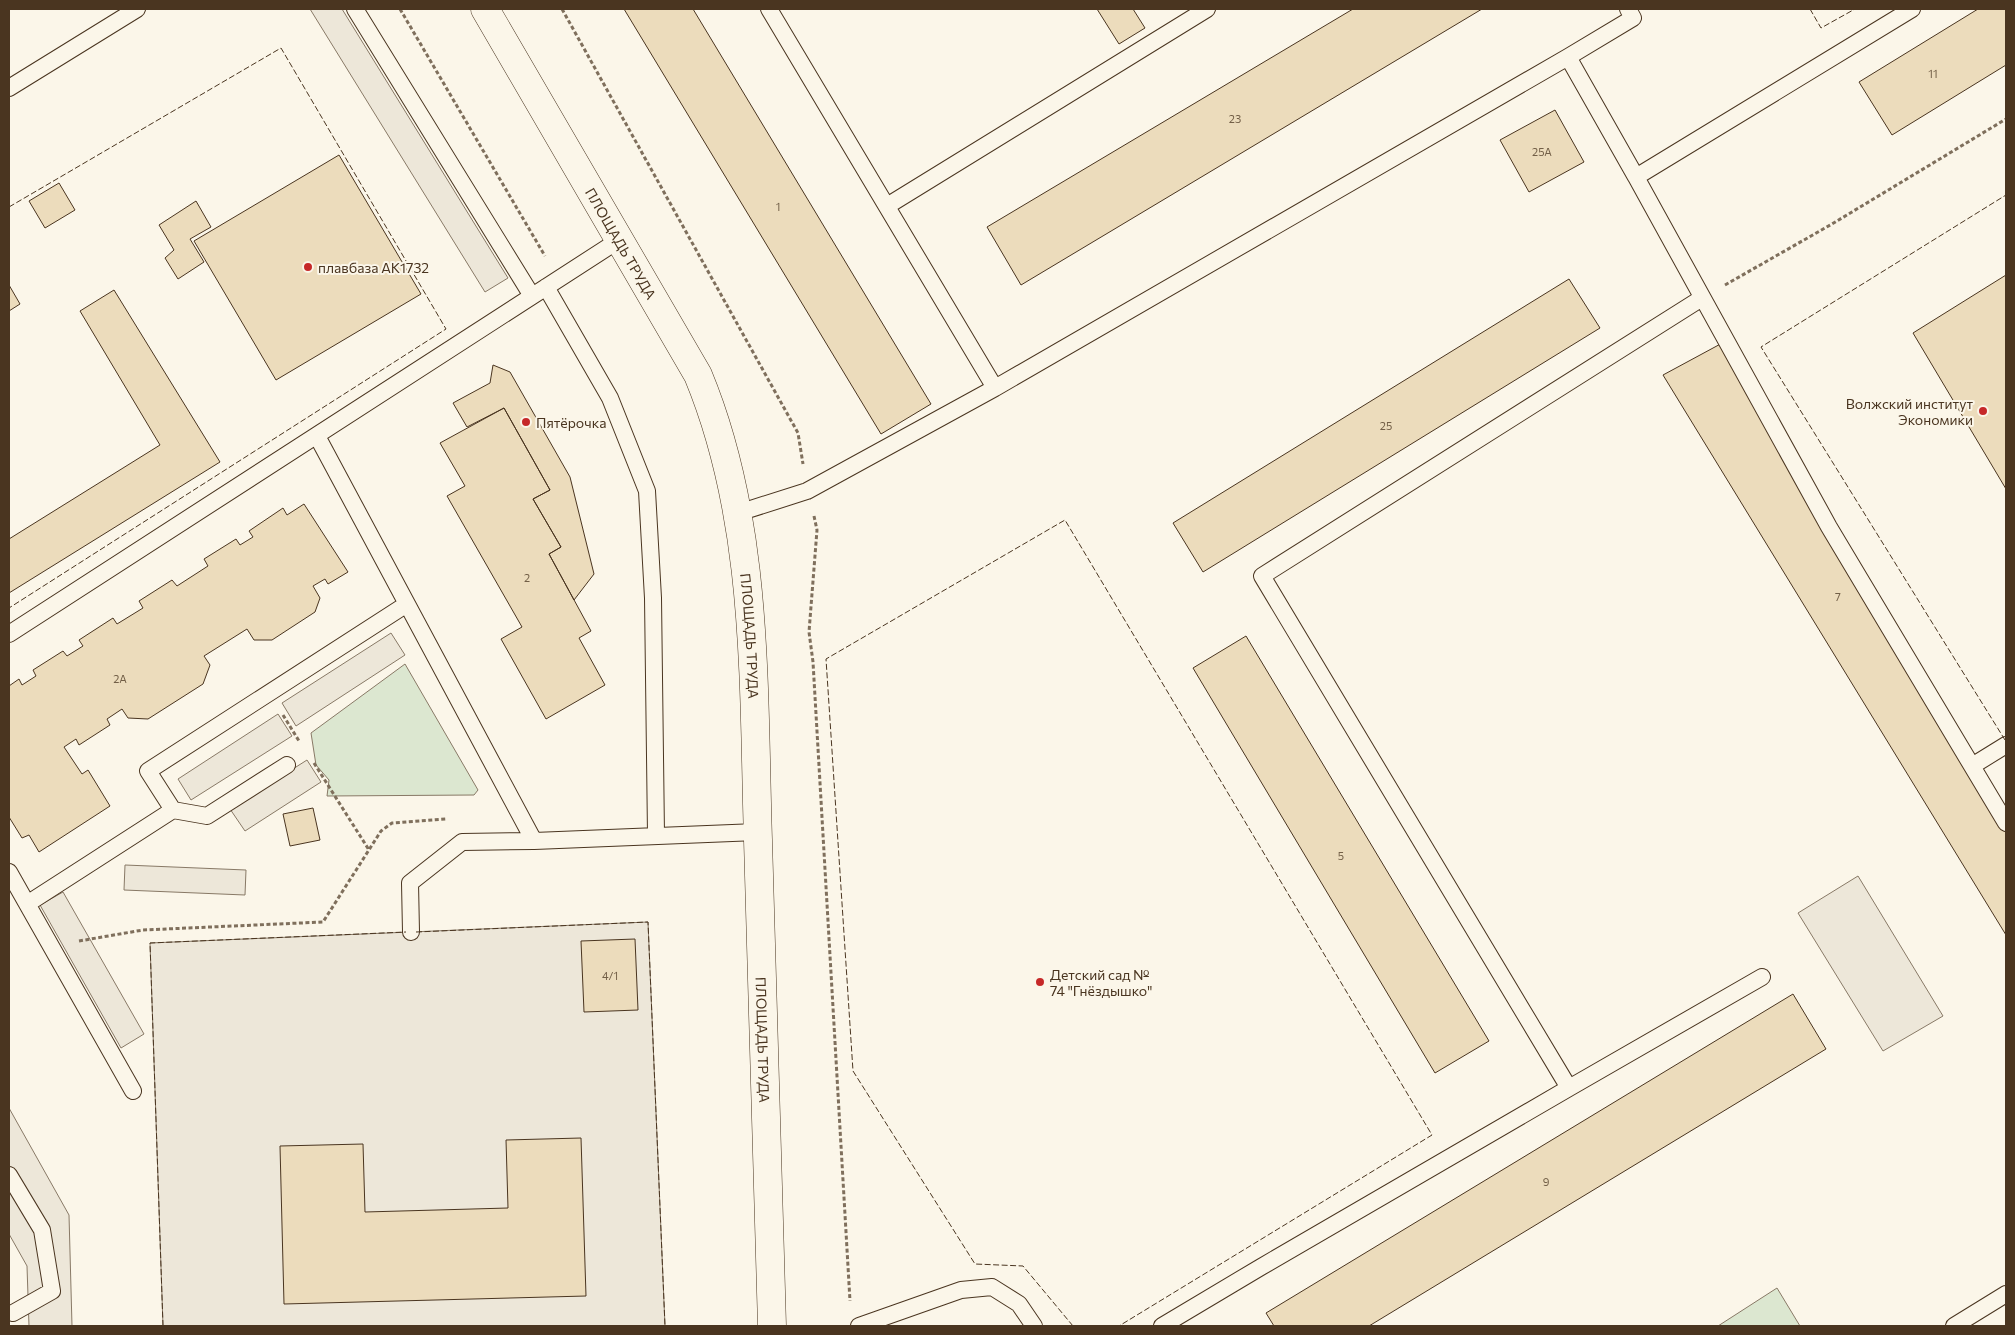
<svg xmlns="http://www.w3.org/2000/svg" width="2015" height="1335" font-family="Commissioner,sans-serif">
<rect width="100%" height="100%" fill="#fbf6e9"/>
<path fill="#dce7d0" stroke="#887966" d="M405,664l73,126 -4,5 -147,1 2,-16 -13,-15 -5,-32z
M1777,1288l23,38h-82z"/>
<path fill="#ede7d9" stroke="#887966" d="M310,9h32l166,269 -23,14z
M391,633l14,22 -109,71 -14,-23z
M278,714l14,22 -101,64 -13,-21z
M307,760l14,22 -76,49 -15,-22z
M125,865l121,5 -1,25 -121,-5z
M1858,876l85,140 -60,35 -85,-138z
M63,892l81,142 -23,14 -81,-143z
M648,922l17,404h-502l-13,-383z
M9,1108l60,107 3,111h-43l-2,-60 -18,-32z"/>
<path fill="#ecdcbc" stroke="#4a3520" d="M624,9h69l238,395 -50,30z
M1097,9h36l12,19 -26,16z
M1353,9h129l-461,276 -34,-58z
M1978,9h28v56l-114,70 -33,-53z
M1555,110l29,52 -55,30 -29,-52z
M339,155l82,139 -145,86 -82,-139z
M59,183l16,27 -30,18 -16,-27z
M196,201l15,26 -21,12 14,23 -26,17 -13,-21 9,-8 -15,-25z
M2006,275v214l-93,-156z
M1569,279l31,49 -397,244 -30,-49z
M9,285l11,19 -11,7z
M114,290l106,172 -211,131v-54l151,-94 -80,-134z
M1726,341l280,476v118l-343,-560z
M493,365l17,7 60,105 24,97 -20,26 -25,-46 12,-7 -28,-48 17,-9 -46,-82 -37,19 -14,-24 37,-20z
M504,408l46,82 -17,9 28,48 -12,7 42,77 -12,7 26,47 -59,34 -45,-80 21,-12 -75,-131 18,-10 -25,-43z
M304,504l44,68 -20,12 -3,-5 -12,7 7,12 -5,14 -43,28h-18l-7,-11 -43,27 6,9 -7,19 -55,35 -20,-1 -6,-9 -15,10 3,6 -31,20 -3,-6 -12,8 18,27 6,-4 22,36 -71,46 -10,-17 -7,3 -13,-21v-131l10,-7 3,6 14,-9 -3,-6 30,-19 4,5 16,-10 -4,-6 34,-22 4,6 26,-16 -4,-7 33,-21 5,6 31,-20 -4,-7 32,-20 4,6 13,-8 -4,-6 34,-23 4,7z
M1246,636l243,405 -54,32 -242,-405z
M313,808l7,32 -30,6 -7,-32z
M635,939l3,71 -54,2 -3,-71z
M1793,994l33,55 -457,277h-95l-8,-13z
M581,1138l5,158 -302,8 -4,-158 83,-2 2,68 143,-4 -2,-68z"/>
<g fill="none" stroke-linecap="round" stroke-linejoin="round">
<g stroke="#4a3520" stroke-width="18">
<path id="service" d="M355,9l177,287
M769,9l226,379
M1568,57l68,120 276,-168
M9,88l128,-79
M1636,177l193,350 177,296
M887,206l320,-197
M546,287l64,111 37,93 6,107 3,237
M1702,298l-440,278 307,512 193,-111
M317,436l217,405
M738,513l69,-22 188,-103 573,-331 65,-39 -5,-9
M9,634l610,-394
M1972,766l34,-21
M173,810l34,6 80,-51
M9,872l124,219
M27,904l146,-94 -25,-39 259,-167
M411,932l-1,-49 52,-41 72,-1 223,-9
M9,1175l33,55 10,61 -39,22
M859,1326l102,-36 31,-3 27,17 15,22
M1162,1326l99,-59 308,-179
M1954,1326l52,-32"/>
</g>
<g stroke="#4a3520" stroke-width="29">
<g id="minor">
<path id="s1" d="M485,9l213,366c61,147 55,308 60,465 4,162 9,324 14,486"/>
</g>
</g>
<path stroke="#7f6f5c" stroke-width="3" stroke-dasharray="4 2.5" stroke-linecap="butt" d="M400,9l145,247
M562,9l236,424 5,31
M1725,285l107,-61 174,-105
M814,516l3,14 -8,102 4,30 37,639
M283,715l16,26
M314,763l55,87
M79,941l64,-11 180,-8 58,-91 11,-8 54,-4"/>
<use href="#service" stroke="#fbf6e9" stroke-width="16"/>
<use href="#minor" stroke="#fbf6e9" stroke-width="28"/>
<path stroke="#4a3520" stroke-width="1" stroke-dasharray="6 2.5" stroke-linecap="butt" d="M1810,9l11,19 34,-19
M9,207l272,-159 165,281 -437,279
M2005,740l-244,-393 245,-152
M416,932l232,-10 17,404
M163,1326l-13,-383 256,-11
M1073,1326l-50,-60 -48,-2 -122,-193 -27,-412 239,-139 367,615 -313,191"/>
</g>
<g fill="#c62828" stroke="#fbf6e9" stroke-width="2">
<circle cx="308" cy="267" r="5"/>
<circle cx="1983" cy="411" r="5"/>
<circle cx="526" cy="422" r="5"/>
<circle cx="1040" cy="982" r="5"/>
</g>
<g text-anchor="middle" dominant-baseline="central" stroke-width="4" stroke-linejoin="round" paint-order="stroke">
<g font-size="11" fill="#725f47">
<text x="1933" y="73">11</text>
<text x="1235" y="118">23</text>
<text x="1542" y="151">25А</text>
<text x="778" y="206">1</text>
<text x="1386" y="425">25</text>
<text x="527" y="577">2</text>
<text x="1838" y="596">7</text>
<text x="120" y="678">2А</text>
<text x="1341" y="855">5</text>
<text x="610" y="975">4/1</text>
<text x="1546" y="1181">9</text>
</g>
<g font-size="14" fill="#4a3520" stroke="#fbf6e9">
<text stroke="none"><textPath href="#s1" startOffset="271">ПЛОЩАДЬ ТРУДА</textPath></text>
<text stroke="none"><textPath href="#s1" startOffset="691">ПЛОЩАДЬ ТРУДА</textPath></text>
<text stroke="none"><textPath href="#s1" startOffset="1095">ПЛОЩАДЬ ТРУДА</textPath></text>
</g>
<g font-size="14" fill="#4a3520" stroke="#fbf6e9" text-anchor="start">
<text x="318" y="267">плавбаза АК1732</text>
<text x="1973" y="403" text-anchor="end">Волжский институт<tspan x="1973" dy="16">Экономики</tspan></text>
<text x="536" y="422">Пятёрочка</text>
<text x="1050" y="974">Детский сад №<tspan x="1050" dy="16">74 "Гнёздышко"</tspan></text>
</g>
</g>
<rect width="2015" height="1335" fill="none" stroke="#4a3520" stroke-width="20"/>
</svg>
